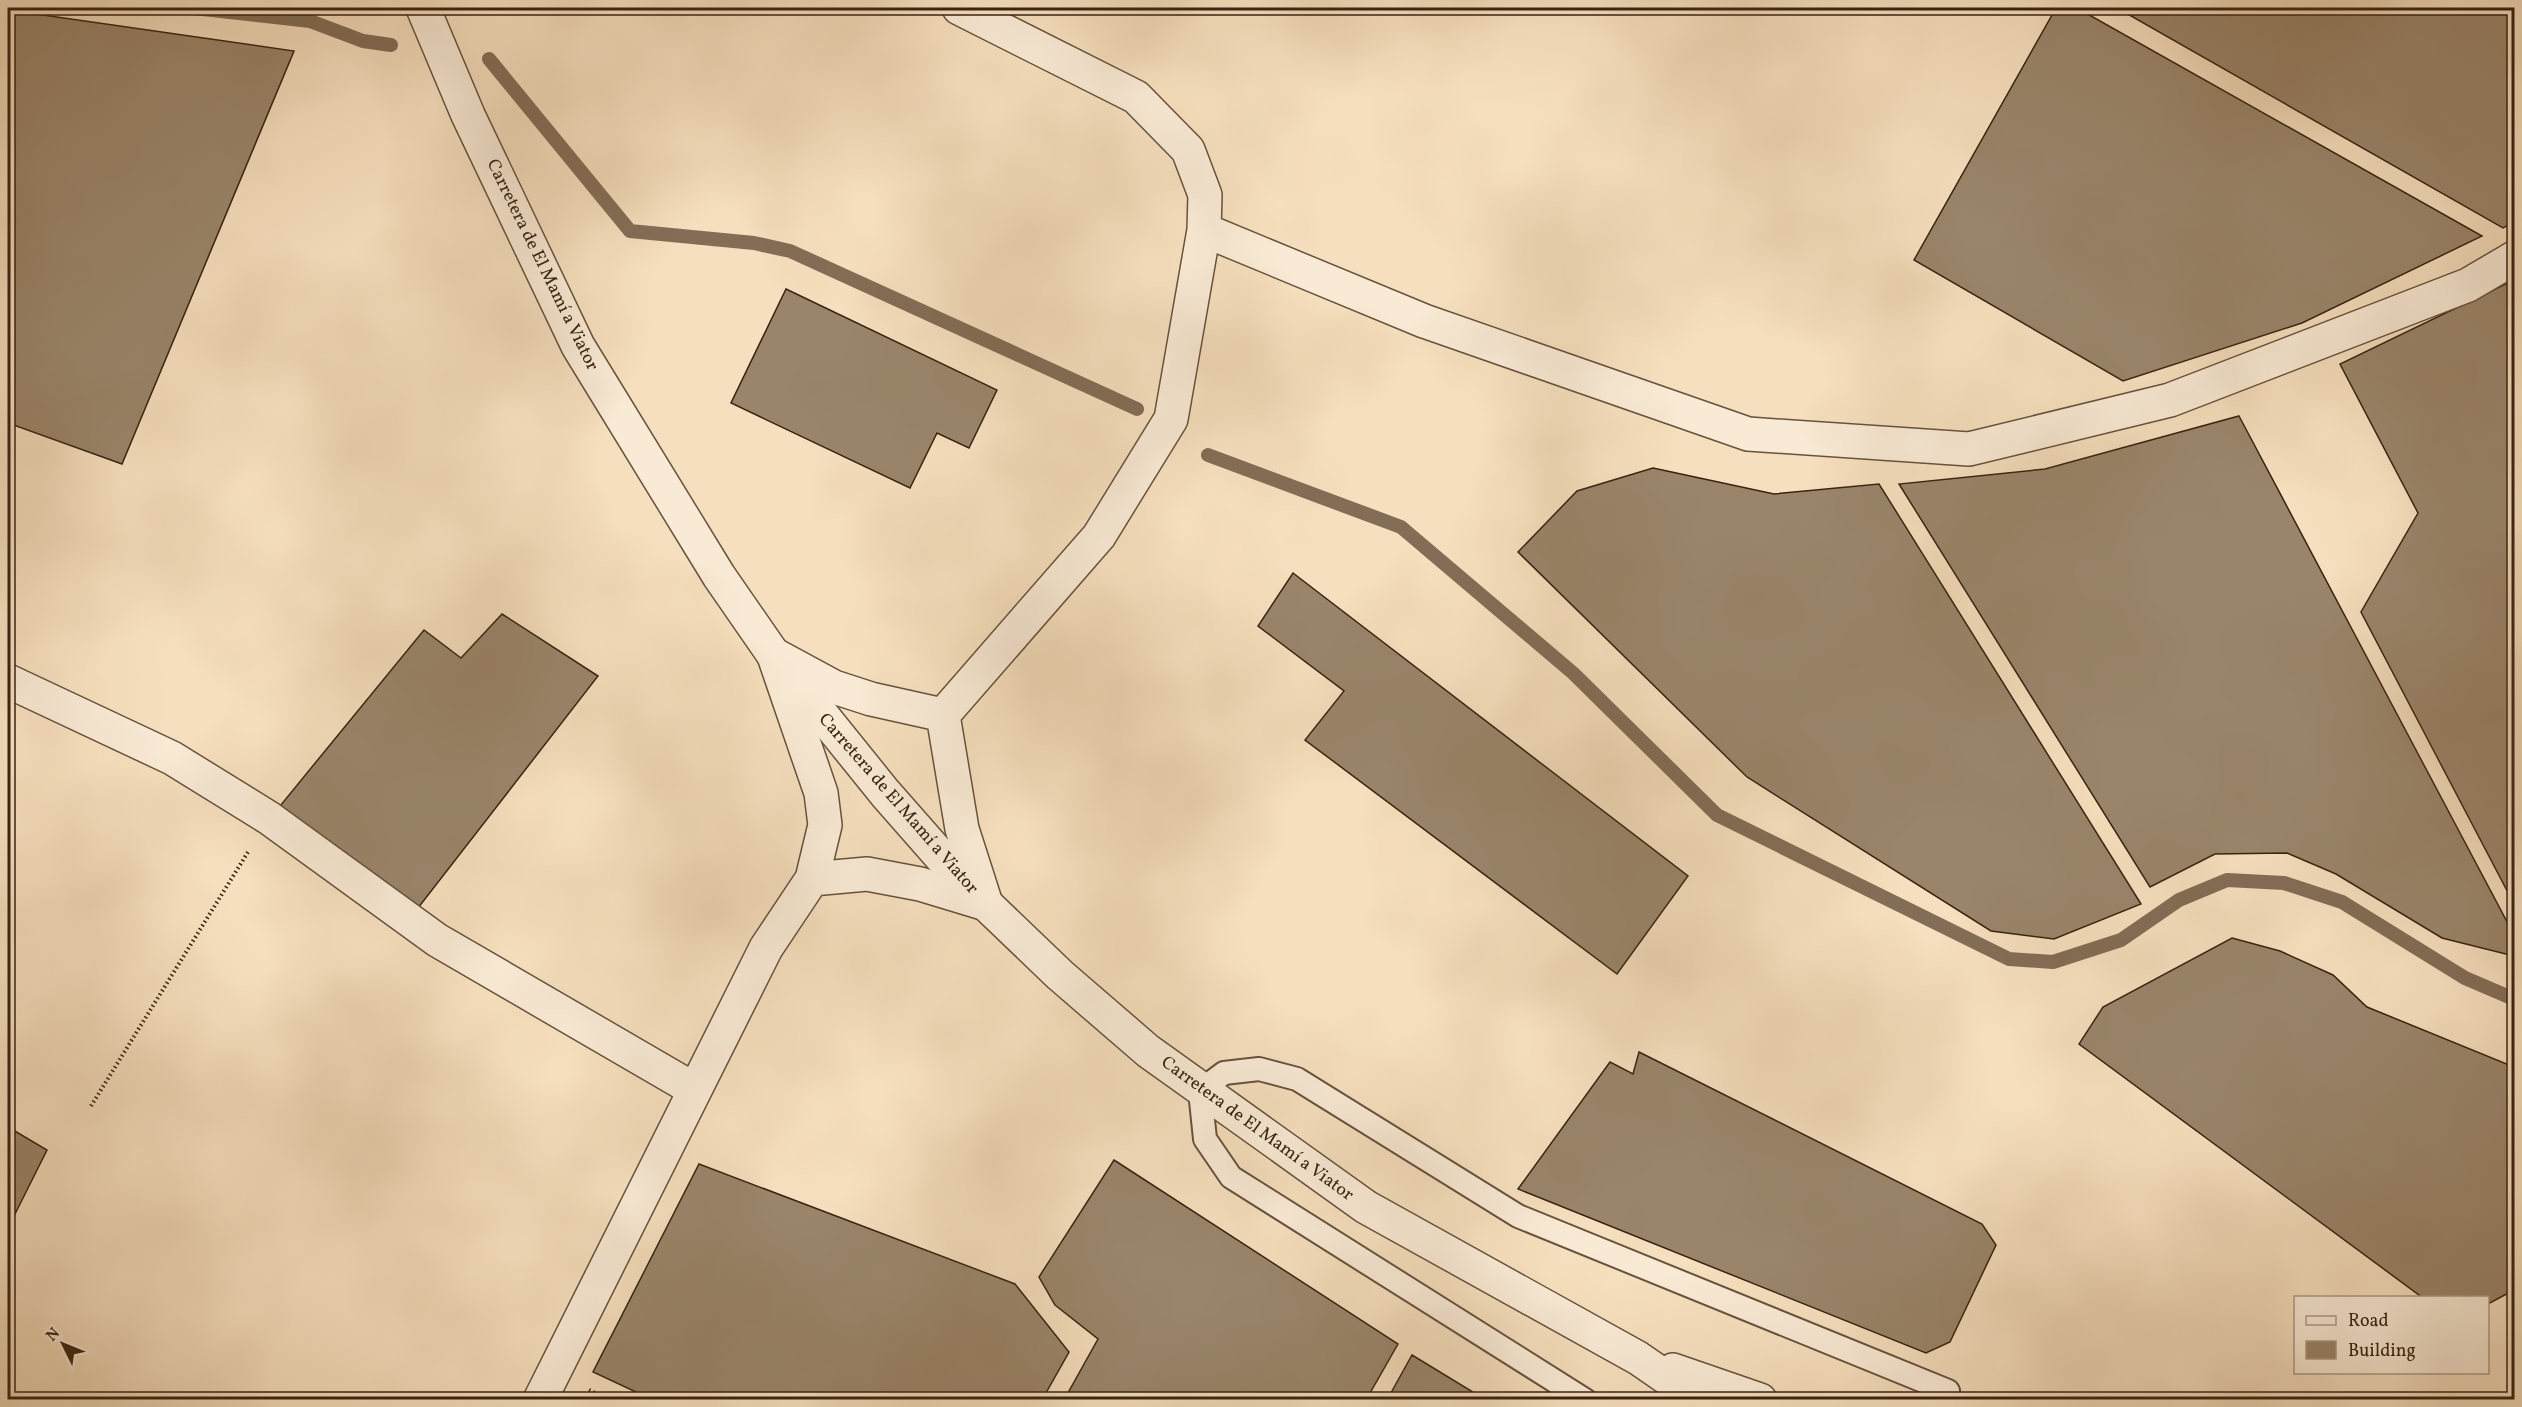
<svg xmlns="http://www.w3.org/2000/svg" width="2522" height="1407" font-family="Vollkorn,serif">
<rect width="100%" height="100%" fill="#f6dfbe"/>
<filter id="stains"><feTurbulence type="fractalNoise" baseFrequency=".00333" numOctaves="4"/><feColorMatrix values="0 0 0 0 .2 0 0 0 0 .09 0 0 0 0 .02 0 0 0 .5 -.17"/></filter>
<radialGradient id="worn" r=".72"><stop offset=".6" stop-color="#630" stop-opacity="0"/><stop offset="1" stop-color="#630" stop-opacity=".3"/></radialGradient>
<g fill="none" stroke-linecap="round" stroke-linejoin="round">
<path stroke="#836d56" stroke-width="14" d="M194,8l116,13 53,20 28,4
M489,59l141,172 124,12 36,8 347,158
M1208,455l193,72 172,146 144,142 292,144 44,3 68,-22 58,-40 48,-20 57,3 58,19 123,76 49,21"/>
</g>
<path fill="#9a856b" stroke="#372312" stroke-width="1.5" d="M2056,8h21l405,228 -180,87 -179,58 -209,-121z
M2117,8h397v214l-11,6z
M8,10l286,41 -172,413 -114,-41z
M2514,280v624l-153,-292 57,-99 -78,-149z
M786,289l211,101 -28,58 -32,-15 -27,55 -179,-85z
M2239,416l275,519v21l-72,-18 -106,-64 -49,-21 -72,1 -65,33 -251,-403 146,-15z
M1653,468l121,26 105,-10 262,420 -87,35 -63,-8 -244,-154 -229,-225 59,-61z
M1293,573l395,303 -71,98 -312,-234 39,-49 -86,-65z
M502,614l96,62 -180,232 -138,-102 144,-176 37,28z
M2232,938l48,13 53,24 34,32 147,60v223l-26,14v-6h-65l-344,-254 24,-37z
M1639,1052l343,172 14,21 -46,97 -24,11 -408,-164 92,-127 23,12z
M8,1127l39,23 -39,78z
M1114,1160l284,184 -32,56h-302l34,-61 -43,-34 -16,-28z
M699,1164l316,120 54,68 -27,48h-389l-60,-28z
M1412,1355l74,45h-99z"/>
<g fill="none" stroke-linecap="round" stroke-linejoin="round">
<g stroke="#67523d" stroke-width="26">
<path id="service" d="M1585,1400l-354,-223 -26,-38 -5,-48 24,-18 35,-4 38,10 221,137 430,175"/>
</g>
<g stroke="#67523d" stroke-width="36">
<path id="minor" d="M1204,230l220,91 324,113 221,15 201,-49 298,-115 46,-27
M773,654l61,33 37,12 72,16
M8,681l164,77 97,60 168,122 258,150
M943,715l156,-179 72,-117 33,-189 1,-35 -17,-45 -52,-53 -177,-89
M943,715l19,114 24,75
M812,879l55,-5 53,10 66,20
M540,1400l226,-452 46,-69 13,-54 -4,-32 -47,-137"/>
</g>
<g stroke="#67523d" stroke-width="36">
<path id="tertiary" d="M423,8l45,107 110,231 141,230 54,78 112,139 80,91 95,91 88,76 218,156 272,151 61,42
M1673,1370l87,30"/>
</g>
<path stroke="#372312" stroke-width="4" stroke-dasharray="1.5 3" stroke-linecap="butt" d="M91,1106l157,-254
M589,1390l21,10"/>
<use href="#service" stroke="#f9ead5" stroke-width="22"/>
<use href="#minor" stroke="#f9ead5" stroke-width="33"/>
<use href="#tertiary" stroke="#f9ead5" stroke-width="33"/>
</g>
<g text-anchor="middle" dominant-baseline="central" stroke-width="4.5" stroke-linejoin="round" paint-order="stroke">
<g font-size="18" fill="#372312" stroke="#f9ead5">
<text transform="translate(542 265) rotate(64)">Carretera de El Mamí a Viator</text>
<text transform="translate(898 804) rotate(49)">Carretera de El Mamí a Viator</text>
<text transform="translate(1257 1129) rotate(36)">Carretera de El Mamí a Viator</text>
</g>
</g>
<rect width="2522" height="1407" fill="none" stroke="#f6dfbe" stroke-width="30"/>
<rect x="9" y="9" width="2504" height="1389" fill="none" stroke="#372312" stroke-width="3"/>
<rect x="15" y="15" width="2492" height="1377" fill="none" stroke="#372312" stroke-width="1.5"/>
<rect x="2294" y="1296" width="195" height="78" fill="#f9ead5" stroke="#ab9a87" stroke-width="1.5"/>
<rect x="2306" y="1316" width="30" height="9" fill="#f9ead5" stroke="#ab9a87" stroke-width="1.5"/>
<text x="2348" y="1326" font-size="18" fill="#372312">Road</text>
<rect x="2306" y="1341" width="30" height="18" fill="#9a856b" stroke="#ab9a87" stroke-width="1.5"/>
<text x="2348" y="1356" font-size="18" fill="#372312">Building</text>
<g transform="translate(63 1344) rotate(313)" stroke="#f9ead5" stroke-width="4.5" paint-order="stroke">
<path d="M0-4.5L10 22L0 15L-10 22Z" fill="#372312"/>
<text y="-9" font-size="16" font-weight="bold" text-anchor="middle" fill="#372312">N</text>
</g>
<rect width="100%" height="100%" filter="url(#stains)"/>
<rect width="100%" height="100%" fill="url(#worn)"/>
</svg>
